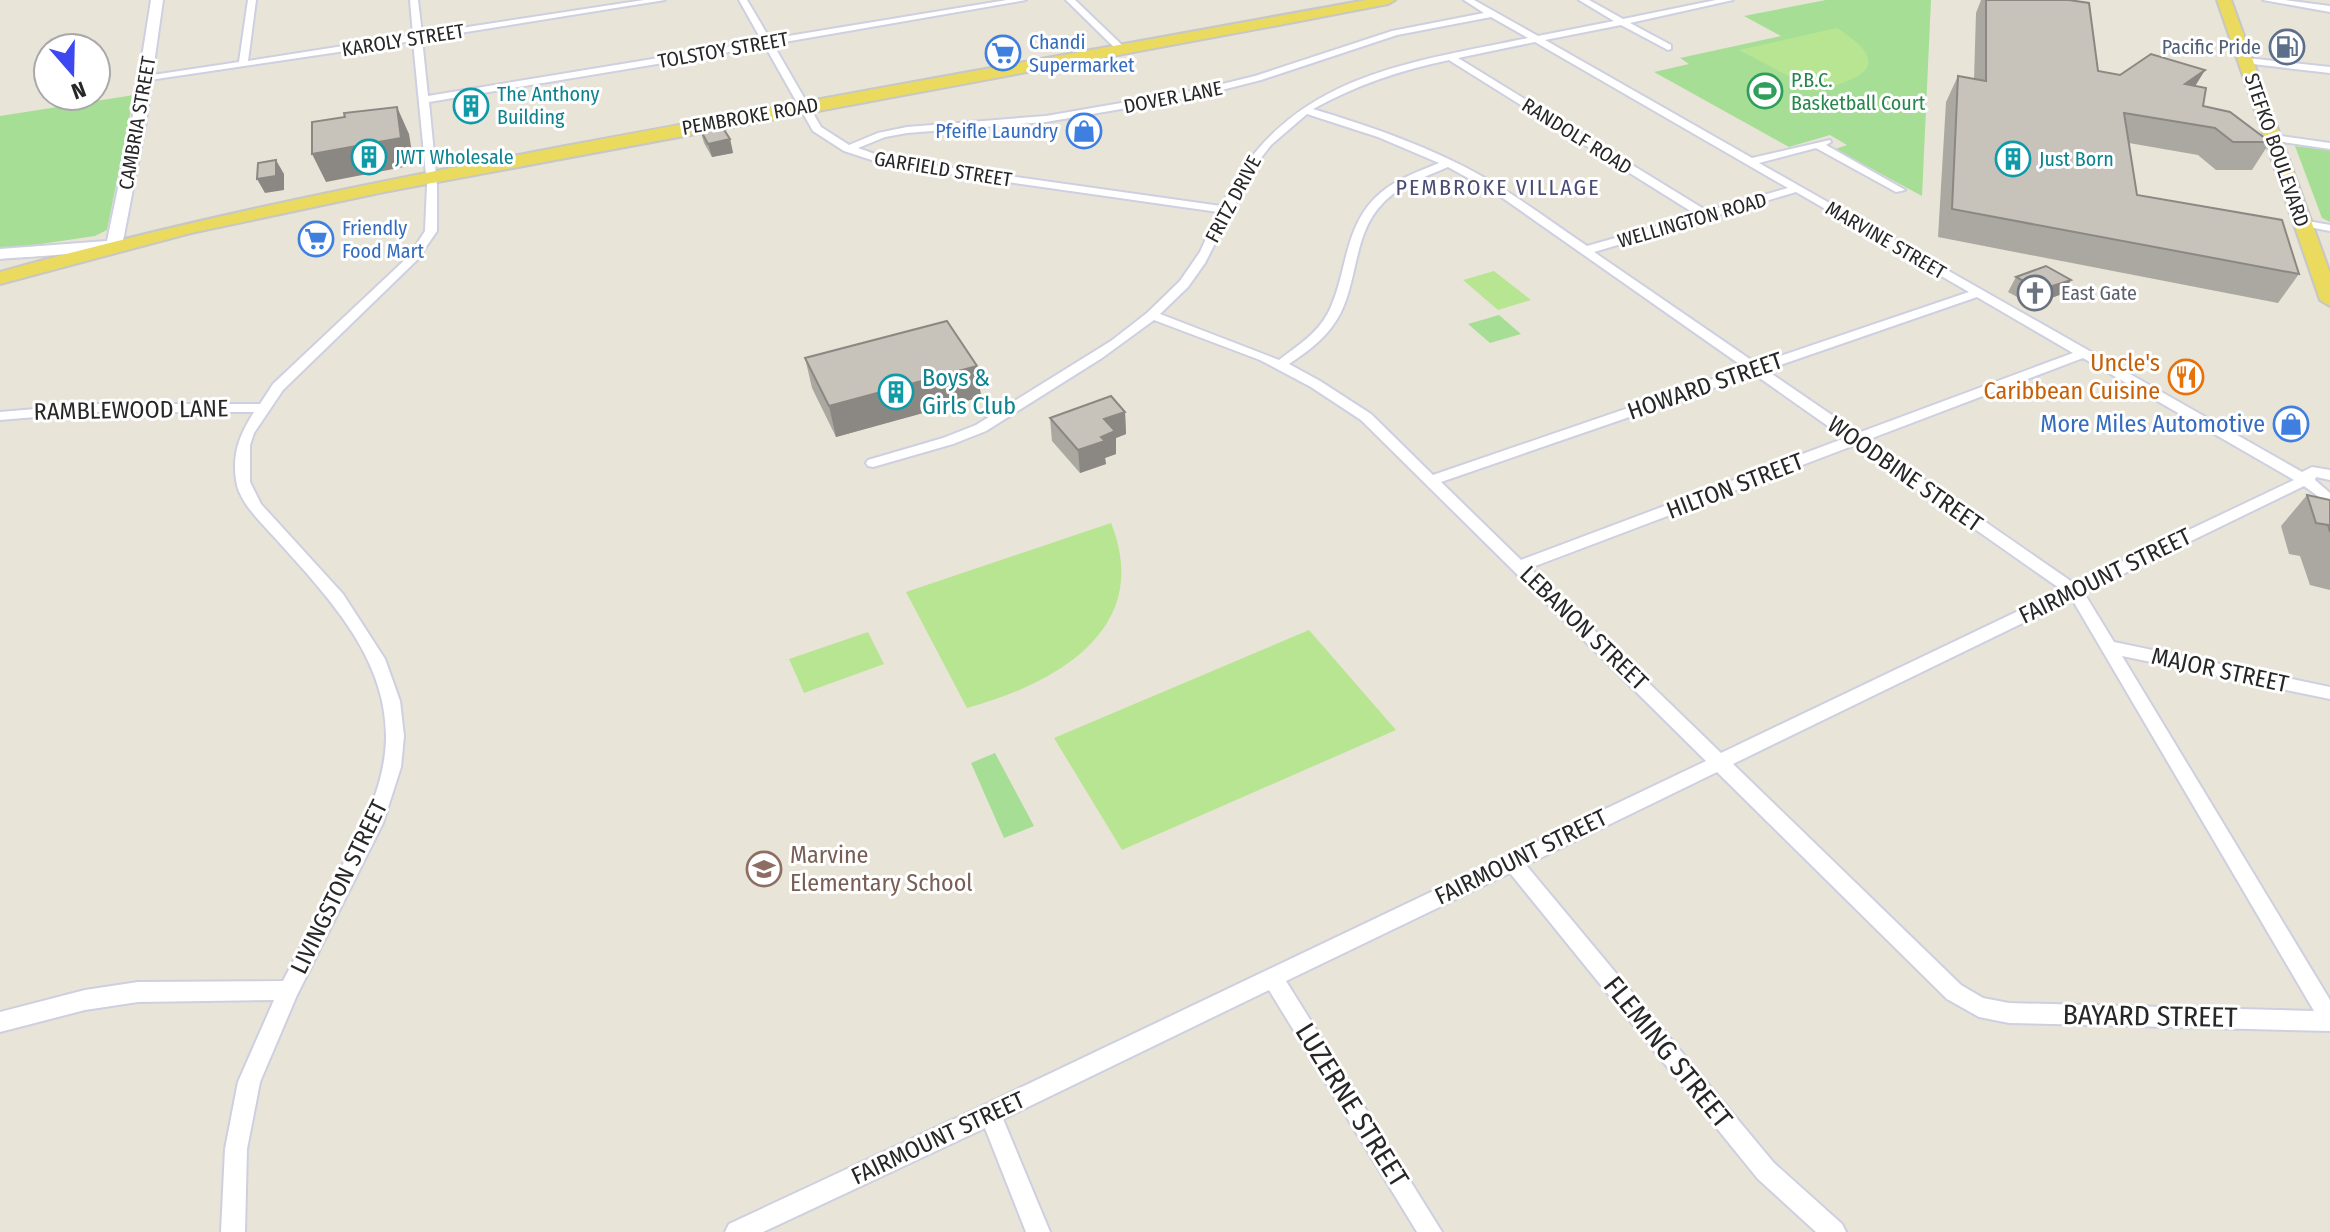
<svg xmlns="http://www.w3.org/2000/svg" width="2330" height="1232" font-family="'Fira Sans Condensed',sans-serif">
<rect width="100%" height="100%" fill="#e9e4d8"/>
<path fill="#a6de96" d="M1826,0h105l-9,196 -87,-47 12,-4 -17,-10 -41,12 -135,-75 35,-8 -9,-6 101,-22 -37,-20z
M134,95l-27,135 -12,6 -95,14v-134z
M2295,146l35,4v72l-8,-4z
M1499,315l22,19 -31,9 -22,-19z
M995,753l39,73 -30,12 -33,-75z"/>
<path fill="#b8e592" d="M1837,28c58,37 27,50 -20,63l-78,-41z
M1494,271l37,29 -33,10 -35,-30z
M1111,523c43,107 -56,161 -144,185l-61,-116z
M1309,630l87,100 -274,120 -68,-112z
M868,632l16,32 -80,29 -15,-34z"/>
<g fill="none" stroke-linecap="round" stroke-linejoin="round">
<g stroke="#cecfe0" stroke-width="4">
<path id="street" d="M248,0h8l-8,61 165,-26 -3,-35h8l4,34 222,-34h21l-243,39 6,57 334,-55 -23,-41h8l23,39 237,-39h19l-253,44 48,83 28,18 29,-12 29,-6 139,-11 156,-27 53,-13 137,-45 92,-18 -20,-13h10l64,36 76,-15 -35,-21h10l34,19 93,-19h17l-103,23 41,22v4l-3,1 -47,-25 -76,15 207,118 78,-18 1,2 -5,3 79,45 -9,2 -80,-44 -57,15 543,309 10,-5 18,3v10l-14,-3 -1,3 15,13v12l-26,-19 -220,107 30,49 216,45v12l-208,-43 208,344v31l-321,-8 -30,-6 -32,-18 -230,-227 -191,93 248,298 68,61 4,8h-30l-58,-53 -248,-306 -224,108 156,251h-25l-148,-242 -266,129 47,113h-24l-41,-104 -222,104h-38l4,-8 253,-118 724,-345 -345,-341 -50,-33 -51,-27 -106,-40 -52,38 -116,73 -33,13 -80,23 -5,-1 -2,-3 2,-3 75,-22 33,-13 135,-84 36,-28 33,-32 20,-29 18,-40 -331,-47 -43,-14 -31,-20 -48,-85 -336,56 8,83v46l-20,29 -134,130 -29,43 -4,12v37l11,22 82,90 42,65 15,42 4,35 -3,31 -18,56 -86,172 -37,87 -13,67 -2,83h-24l4,-83 13,-67 36,-82 -136,2 -53,8 -85,22v-20l85,-22 53,-8 145,-1c17,-33 34,-65 50,-98 24,-45 53,-94 53,-147 0,-80 -60,-141 -110,-197 -14,-16 -37,-36 -40,-59 -4,-27 4,-46 18,-68h-159l-95,8v-8l95,-8h165l13,-20 136,-128 16,-25 2,-46 -14,-144 -270,40v-4l3,-1 93,-14zM1491,17l37,21c-127,26 -243,38 -307,168l-332,-47 -31,-11 27,-11 22,-4 139,-11 156,-27 59,-15 136,-45zM1535,42l253,146 -81,23 -249,-153zM1449,60l248,155 -110,31c-34,-23 -67,-48 -102,-68 -54,-31 -113,-51 -172,-69 43,-24 88,-39 136,-49zM1307,114l71,23 61,26c-22,9 -48,18 -65,36 -31,32 -27,77 -46,114 -11,21 -31,33 -49,47l-119,-46 28,-27 17,-24 49,-96 17,-22zM1448,167l49,27 248,174 -312,107 -62,-61 -51,-33 -31,-17c21,-14 40,-28 52,-52 17,-35 13,-80 42,-109 17,-18 42,-26 65,-36zM1796,192l173,100 -212,72 -163,-112zM1977,297l96,56 -215,80 -92,-63zM2083,358l211,122 -219,104 -208,-144zM1754,374l91,64 -324,122 -80,-78zM1855,445l207,145 -341,163 -191,-185zM2072,599l242,412 -305,-8 -26,-5 -22,-13 -228,-221z
M1066,0h9l49,47v4h-6z
M2263,0h22l45,6v6z
M2247,58l83,9v6l-86,-10v-4z
M2274,135l56,8v6l-60,-9 -1,-2z
M2302,220l28,5v6l-32,-6v-4z"/>
</g>
<g stroke="#cecfe0" stroke-width="4">
<path id="secondary" d="M151,0h12l-17,121 -24,125c-8,7 -103,11 -122,13v-10l107,-8 25,-120z"/>
</g>
<g stroke="#c7c7c7" stroke-width="4">
<path id="primary" d="M1366,0h29l-7,4 -109,21 -895,167 -193,41 -191,51v-12c184,-52 372,-89 560,-125 268,-51 538,-97 806,-147z
M2217,0h14l99,273v33l-10,-6z"/>
</g>
<use href="#street" fill="#fff" fill-rule="evenodd"/>
<use href="#secondary" fill="#fff" fill-rule="evenodd"/>
<use href="#primary" fill="#eada5d" fill-rule="evenodd"/>
</g>
<path fill="#aba8a1" d="M1981,0h88l29,71 22,4 85,-5 -10,16 8,20 67,36 -18,28h-36l-18,-15 -69,-12 8,52 162,79 -21,29 -340,-66 8,-135 12,-26 16,3 2,-66z
M700,129l30,10 3,14 -21,4 -8,-14z
M2016,277l55,3 -9,14 -30,11 -24,-13z
M805,358l172,8 4,31 -145,40 -24,-49z
M1125,412l1,22 -10,4v16l-11,4 1,6 -26,9 -28,-32 -2,-23z
M2307,495l23,5v90l-20,-5 -10,-29 -11,-2 -8,-28z"/>
<path fill="#8b8883" d="M2205,70l-16,26 -4,-12z
M397,107l12,27 5,31 -88,17 -14,-28z
M730,139l3,14 -21,4 -4,-13z
M276,160l8,14v16l-19,3 -8,-14z
M2071,280l-9,14 -30,11 8,-15z
M977,366l4,31 -145,40 -7,-31z
M1125,412l1,22 -10,4v16l-11,4 1,6 -26,9 -2,-23 26,-31z"/>
<path fill="#c7c3bb" stroke="#8b8883" stroke-width="2" d="M1986,0h83l20,3 9,68 22,4 31,-21 54,16 -20,14 21,4 -3,18 27,6 40,30h-37l-18,-14 -91,-15 13,82 145,25 17,54 -347,-65 6,-133 28,5z
M397,107l4,31 -89,16v-32l33,-5 -1,-4z
M721,125l9,14 -22,5 -8,-15z
M276,160v16l-19,3 1,-16z
M2046,266l25,14 -31,10 -24,-13z
M947,321l30,45 -148,40 -24,-48z
M1111,396l14,16 -21,7 11,12 -14,6 4,4 -27,9 -28,-32z
M2307,495l23,5v32l-2,-7 -12,-2z"/>
<defs>
<g id="fuel-ring" transform="scale(1.8)"><circle r="9.5" fill="#fff" stroke="#5c6f8a" stroke-width="1.5"/><path d="M-5.5-6h7V0h2V4h1.3V-2.5L3-4.5l.8-.8L6-3V5H2.5V1h-1V6h-7ZM-4.2-4.7v3.2H.2V-4.7Z" fill="#5c6f8a"/></g>
<g id="supermarket-ring" transform="scale(1.8)"><circle r="9.5" fill="#fff" stroke="#3f7fe0" stroke-width="1.5"/><path d="M-6-5.5h2.5l.6 2H6L4.5 2H-2.5L-4.4-4H-6ZM-1.5 3.2a1.3 1.3 0 1 0 .1 0ZM3 3.2a1.3 1.3 0 1 0 .1 0Z" fill="#3f7fe0"/></g>
<g id="stadium-ring" transform="scale(1.8)"><circle r="9.5" fill="#fff" stroke="#2e9e5b" stroke-width="1.5"/><path d="M0-5a6.5 5 0 1 0 0 10a6.5 5 0 1 0 0-10ZM-3.5-1.8h7v3.6h-7Z" fill="#2e9e5b"/></g>
<g id="building-ring" transform="scale(1.8)"><circle r="9.5" fill="#fff" stroke="#0f9aa8" stroke-width="1.5"/><path d="M-4-6H4V6H1V3H-1V6H-4ZM-2.5-4.3h1.7v1.8h-1.7ZM.8-4.3h1.7v1.8H.8ZM-2.5-1h1.7V.8h-1.7ZM.8-1h1.7V.8H.8Z" fill="#0f9aa8"/></g>
<g id="shop-ring" transform="scale(1.8)"><circle r="9.5" fill="#fff" stroke="#3f7fe0" stroke-width="1.5"/><path d="M-5-2.5h2.3a2.7 3.5 0 0 1 5.4 0H5L5.5 6h-11ZM-1.5-2.5h3a1.5 2.3 0 0 0-3 0Z" fill="#3f7fe0"/></g>
<g id="church-ring" transform="scale(1.8)"><circle r="9.5" fill="#fff" stroke="#6b7280" stroke-width="1.5"/><path d="M-1.2-6h2.4v3.5h3.3v2.4h-3.3V6h-2.4V-.1h-3.3v-2.4h3.3Z" fill="#6b7280"/></g>
<g id="restaurant-ring" transform="scale(1.8)"><circle r="9.5" fill="#fff" stroke="#e8710a" stroke-width="1.5"/><path d="M-5-6h1v4h1v-4h1v4h1v-4h1v5L-1.5 .5V6h-2V.5L-5-1ZM5-6V6H3V1.5H1.5Q1.5-4 5-6Z" fill="#e8710a"/></g>
<g id="school-ring" transform="scale(1.8)"><circle r="9.5" fill="#fff" stroke="#8d6e63" stroke-width="1.5"/><path d="M0-5L7-2L0 1L-7-2ZM-4 1L0 2.5L4 1V4Q0 6-4 4Z" fill="#8d6e63"/></g>
</defs>
<g fill-rule="evenodd">
<use href="#fuel-ring" x="2287" y="47"/>
<use href="#supermarket-ring" x="1003" y="53"/>
<use href="#stadium-ring" x="1765" y="91"/>
<use href="#building-ring" x="471" y="106"/>
<use href="#shop-ring" x="1084" y="131"/>
<use href="#building-ring" x="369" y="157"/>
<use href="#building-ring" x="2013" y="159"/>
<use href="#supermarket-ring" x="316" y="239"/>
<use href="#church-ring" x="2035" y="293"/>
<use href="#restaurant-ring" x="2186" y="377"/>
<use href="#building-ring" x="896" y="392"/>
<use href="#shop-ring" x="2291" y="424"/>
<use href="#school-ring" x="764" y="869"/>
</g>
<g text-anchor="middle" dominant-baseline="central" stroke-width="6" stroke-linejoin="round" paint-order="stroke">
<g font-size="20" fill="#272727" stroke="#fff">
<text transform="translate(403 40) rotate(-9)">KAROLY STREET</text>
<text transform="translate(723 50) rotate(-10)">TOLSTOY STREET</text>
<text transform="translate(1173 97) rotate(-11)">DOVER LANE</text>
<text transform="translate(750 116) rotate(-10)">PEMBROKE ROAD</text>
<text transform="translate(137 123) rotate(-80)">CAMBRIA STREET</text>
<text transform="translate(1577 136) rotate(32)">RANDOLF ROAD</text>
<text transform="translate(2277 150) rotate(71)">STEFKO BOULEVARD</text>
<text transform="translate(943 169) rotate(9)">GARFIELD STREET</text>
<text transform="translate(1233 199) rotate(-62)">FRITZ DRIVE</text>
<text transform="translate(1692 220) rotate(-16)">WELLINGTON ROAD</text>
<text transform="translate(1886 240) rotate(30)">MARVINE STREET</text>
</g>
<g font-size="20" fill="#366cbe" stroke="#fff" text-anchor="start">
<text x="1029" y="42">Chandi<tspan x="1029" dy="23">Supermarket</tspan></text>
<text x="1058" y="131" text-anchor="end">Pfeifle Laundry</text>
<text x="342" y="228">Friendly<tspan x="342" dy="23">Food Mart</tspan></text>
</g>
<g font-size="20" fill="#4e5e75" stroke="#fff" text-anchor="end">
<text x="2261" y="47">Pacific Pride</text>
</g>
<g font-size="20" fill="#27864d" stroke="#fff" text-anchor="start">
<text x="1791" y="80">P.B.C.<tspan x="1791" dy="23">Basketball Court</tspan></text>
</g>
<g font-size="20" fill="#0d838f" stroke="#fff" text-anchor="start">
<text x="497" y="94">The Anthony<tspan x="497" dy="23">Building</tspan></text>
<text x="395" y="157">JWT Wholesale</text>
<text x="2039" y="159">Just Born</text>
</g>
<g font-size="20" fill="#5b616d" stroke="#fff" text-anchor="start">
<text x="2061" y="293">East Gate</text>
</g>
<g font-size="22" letter-spacing="2" fill="#4a4c75" stroke="#fff">
<text x="1498" y="187">PEMBROKE VILLAGE</text>
</g>
<g font-size="24" fill="#c56008" stroke="#fff" text-anchor="end">
<text x="2160" y="363">Uncle's<tspan x="2160" dy="28">Caribbean Cuisine</tspan></text>
</g>
<g font-size="24" fill="#0d838f" stroke="#fff" text-anchor="start">
<text x="922" y="378">Boys &amp;<tspan x="922" dy="28">Girls Club</tspan></text>
</g>
<g font-size="24" fill="#272727" stroke="#fff">
<text transform="translate(1705 386) rotate(-19)">HOWARD STREET</text>
<text transform="translate(131 410) rotate(-1)">RAMBLEWOOD LANE</text>
<text transform="translate(1905 474) rotate(35)">WOODBINE STREET</text>
<text transform="translate(1735 486) rotate(-21)">HILTON STREET</text>
<text transform="translate(2105 576) rotate(-26)">FAIRMOUNT STREET</text>
<text transform="translate(1584 628) rotate(44)">LEBANON STREET</text>
<text transform="translate(2220 670) rotate(12)">MAJOR STREET</text>
<text transform="translate(1521 857) rotate(-26)">FAIRMOUNT STREET</text>
<text transform="translate(339 887) rotate(-64)">LIVINGSTON STREET</text>
<text transform="translate(938 1138) rotate(-25)">FAIRMOUNT STREET</text>
</g>
<g font-size="24" fill="#366cbe" stroke="#fff" text-anchor="end">
<text x="2265" y="424">More Miles Automotive</text>
</g>
<g font-size="24" fill="#785e54" stroke="#fff" text-anchor="start">
<text x="790" y="855">Marvine<tspan x="790" dy="28">Elementary School</tspan></text>
</g>
<g font-size="28" fill="#272727" stroke="#fff">
<text transform="translate(2150 1016) rotate(1)">BAYARD STREET</text>
<text transform="translate(1668 1052) rotate(51)">FLEMING STREET</text>
<text transform="translate(1352 1105) rotate(58)">LUZERNE STREET</text>
</g>
</g>
<g transform="translate(72 72) rotate(160)"><circle r="38" fill="#ffffff" stroke="#a9a9a9" stroke-width="2"/>
<path d="M0-6L14 30L0 20L-14 30Z" fill="#3d48f1"/>
<text y="-12" font-size="22" font-weight="bold" text-anchor="middle" fill="#272727">N</text>
</g>
</svg>
